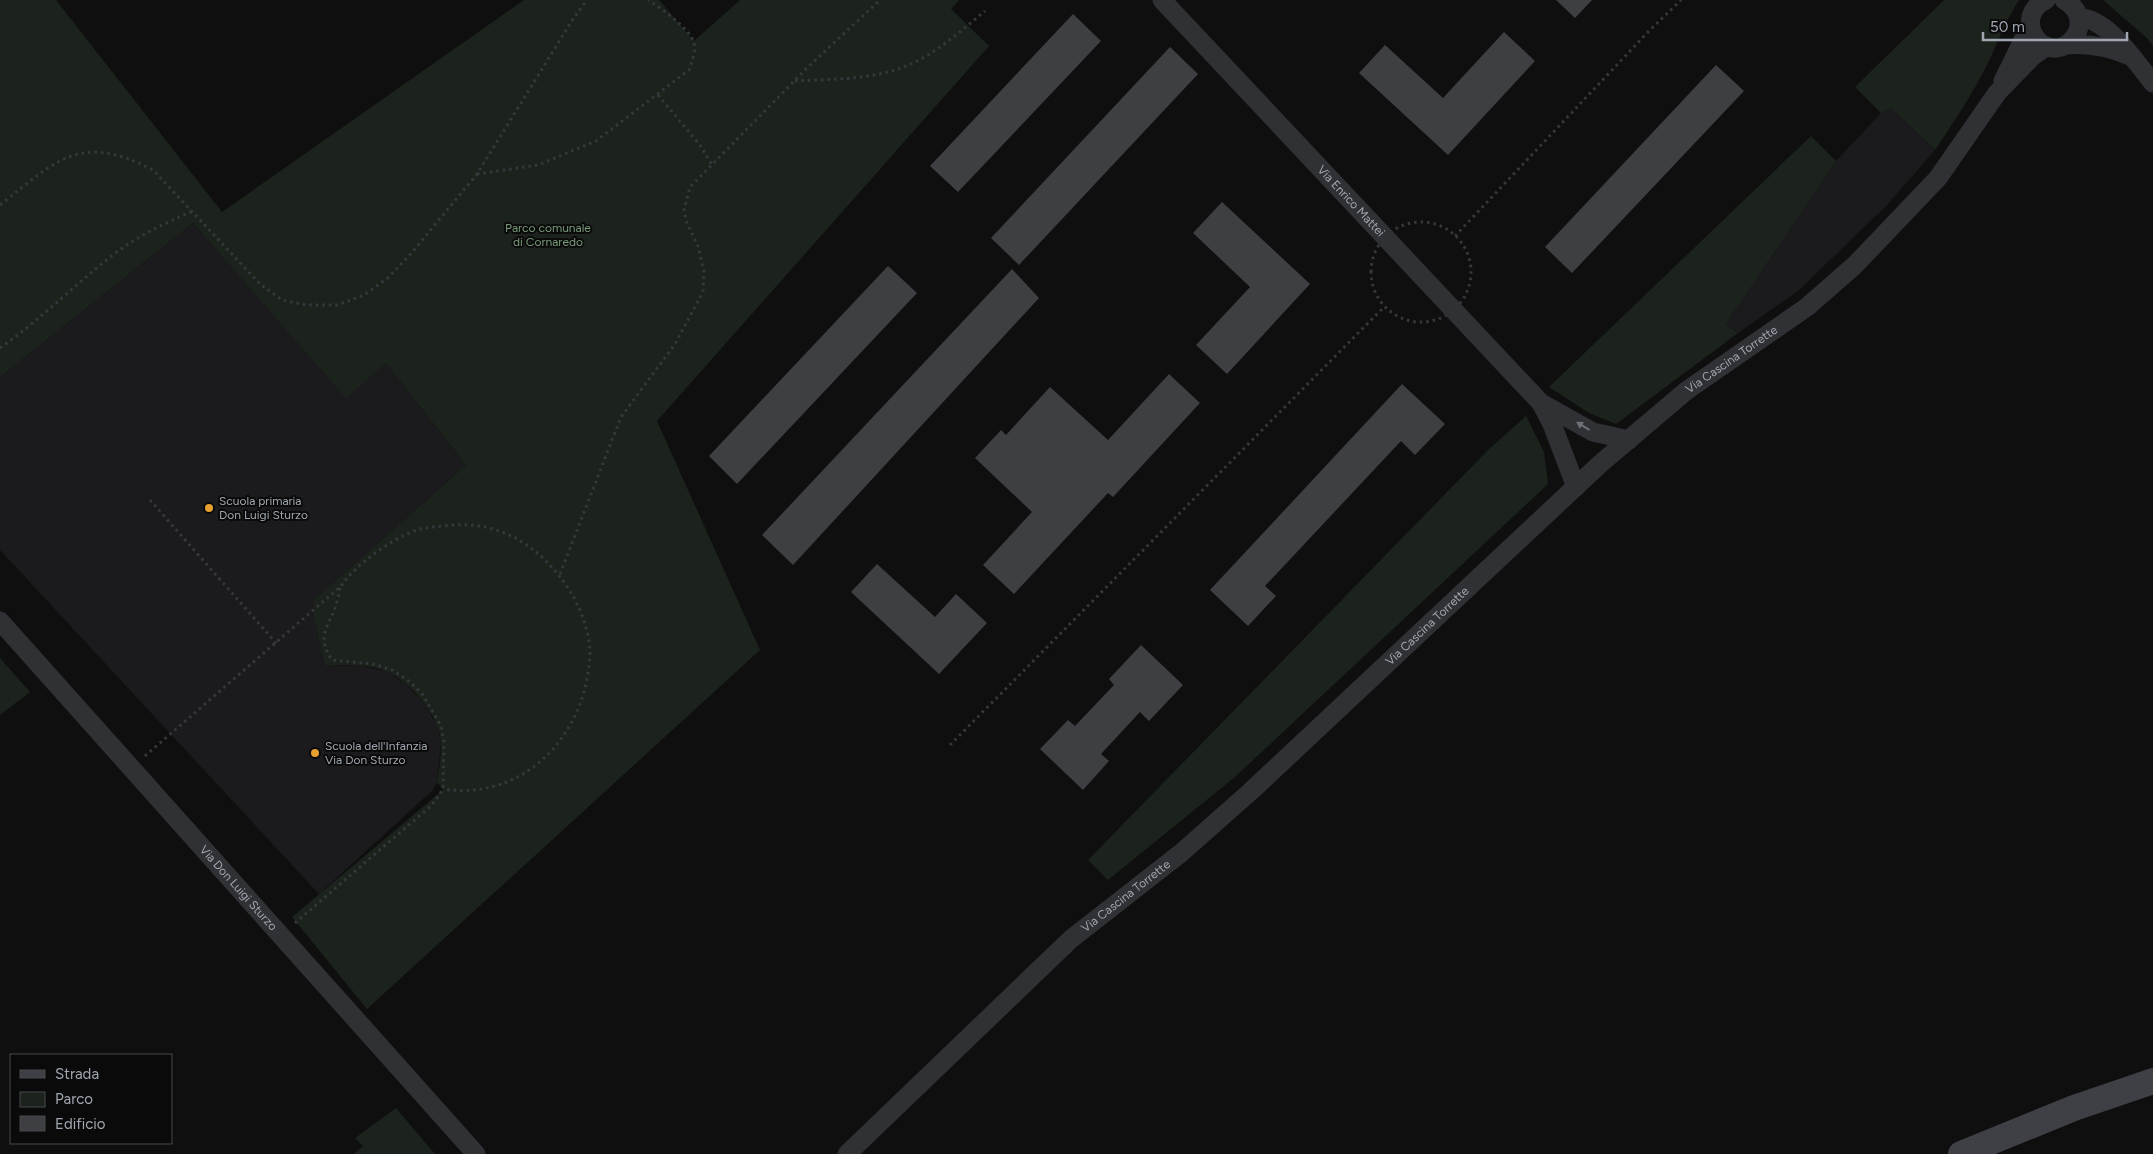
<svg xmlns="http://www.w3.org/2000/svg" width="2153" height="1154" font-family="Figtree,sans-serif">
<rect width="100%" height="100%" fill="#0f0f10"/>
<path fill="#1b1b1d" d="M1891,108l44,42 -47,54 -90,87 -60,42 -12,-9 110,-163 45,-48z
M193,223l153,174 40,-34 80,102 -152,135v19l11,47 33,-1 28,6 20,13 19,20 12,22 4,17 -4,39 -4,8 -114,104 -319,-344v-173z"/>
<path fill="#1c231c" d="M0,0h56l166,212 302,-212h135l35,41 46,-41h219l-8,9 38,37 -332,375 103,229 -393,359 -75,-92 151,-127 -6,-8c2,-12 4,-25 4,-38 -1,-28 -30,-63 -56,-73 -19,-8 -40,-6 -60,-5l-11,-47v-19l152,-135 -80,-102 -40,35 -153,-175 -193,154z
M1944,0h75c-13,20 -21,42 -31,63 -15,30 -34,59 -53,87l-44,-42 -10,5 -26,-26z
M2103,0h50v46l-6,-8z
M1811,136l25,25 -110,163 12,9 -122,91 -27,-11 -40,-26z
M1526,416l18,36 4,32 -313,293 -127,103 -20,-20 401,-411z
M0,658l30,34 -30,23z
M396,1108l39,46h-81l9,-8 -8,-8z"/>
<path fill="#3e3f43" d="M1556,0h36l-17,18z
M1073,14l28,27 -143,151 -28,-26z
M1504,32l31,29 -87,94 -89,-82 26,-28 58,53z
M1170,47l28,27 -179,191 -28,-27z
M1716,65l28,26 -172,182 -27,-26z
M1222,202l88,82 -83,90 -31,-29 54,-58 -57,-54z
M888,266l29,27 -180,191 -28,-28z
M1012,269l27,29 -246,267 -31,-30z
M1169,374l31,29 -87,94 -5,-4 -94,101 -31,-29 49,-53 -57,-54 26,-28 5,5 44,-48 58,53z
M1402,384l43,40 -30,31 -14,-14 -136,145 11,10 -28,30 -38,-36z
M877,564l58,53 21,-23 31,29 -48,51 -88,-82z
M1141,645l42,40 -34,36 -9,-9 -39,42 8,7 -26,29 -43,-41 28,-29 7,6 39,-41 -5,-6z"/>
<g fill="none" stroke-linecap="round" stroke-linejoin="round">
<path stroke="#36383c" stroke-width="3" stroke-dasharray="2.5 4" stroke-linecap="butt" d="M795,81c39,-2 82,-1 118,-18 27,-13 49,-33 72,-52
M658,95l42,50 12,20
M477,174l61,-9 58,-24 93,-71c3,-9 7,-17 5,-27 -2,-12 -35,-37 -46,-43
M0,205c57,-45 80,-73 153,-35l107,114 22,16 24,5h31l27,-10 25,-18 25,-27 63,-76 96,-155 14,-19
M1371 272a50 50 0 1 1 100 0a50 50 0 1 1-100 0Z
M1455,236l193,-204 33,-32
M0,348c39,-27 72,-61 109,-90 26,-21 54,-34 84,-47
M150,500l126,143
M560,574l61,-157 54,-73 28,-52 1,-21 -6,-25 -11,-23 -3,-13 6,-23 118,-120 72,-67
M950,745l434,-438
M145,756l196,-170c15,-22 53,-49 79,-57 6,-2 15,-2 22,-3 40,-5 71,5 101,32 25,24 44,56 47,92 0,15 -3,31 -7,45 -19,62 -74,104 -140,94
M295,923l137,-118 11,-16 1,-47 -3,-16 -18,-31 -13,-13 -18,-12 -19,-6 -41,-4c-15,-23 -6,-29 3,-52 2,-6 4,-13 5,-20"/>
<g stroke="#303135" stroke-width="19">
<path id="s1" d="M1162,0l379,403 11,21 24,63"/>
<path d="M2046,0c-35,17 -4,65 24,42 5,-5 9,-11 9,-17 1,-12 -6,-20 -15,-25"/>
<path d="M2079,18c28,-1 57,45 74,65"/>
<path d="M2066,45c24,-2 43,2 64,11"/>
<path d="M2003,81l27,-55"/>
<path d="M1541,403l52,29 36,8"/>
<path id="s2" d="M0,621l476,533"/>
<path id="s3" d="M847,1154l224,-215 110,-86 69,-61 350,-328 86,-73 121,-84 48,-42 83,-87 59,-85 36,-37 14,-10"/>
</g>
<path stroke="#3e4045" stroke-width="26" d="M1961,1154l113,-46 79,-27"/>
</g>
<defs><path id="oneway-solid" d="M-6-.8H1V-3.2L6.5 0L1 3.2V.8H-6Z" transform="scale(1.25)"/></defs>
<use fill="#6e7279" href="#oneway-solid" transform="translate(1583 426) rotate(-149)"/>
<g fill="#e79f30" stroke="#0a0a0b" stroke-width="2">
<circle cx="209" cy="508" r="5"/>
<circle cx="315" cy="753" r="5"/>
</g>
<g text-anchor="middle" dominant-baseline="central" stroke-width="4" stroke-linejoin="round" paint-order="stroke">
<g font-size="12" fill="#a1a7b1" stroke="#0a0a0b">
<text stroke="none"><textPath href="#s1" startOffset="276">Via Enrico Mattei</textPath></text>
<text stroke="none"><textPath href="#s3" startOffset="1190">Via Cascina Torrette</textPath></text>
<text stroke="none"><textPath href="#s3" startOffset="785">Via Cascina Torrette</textPath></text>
<text stroke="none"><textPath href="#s2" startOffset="358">Via Don Luigi Sturzo</textPath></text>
<text stroke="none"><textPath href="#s3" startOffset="380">Via Cascina Torrette</textPath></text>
</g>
<g font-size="12" fill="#789b78" stroke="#0a0a0b">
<text x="548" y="228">Parco comunale<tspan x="548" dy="14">di Cornaredo</tspan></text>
</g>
<g font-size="12" fill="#a1a7b1" stroke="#0a0a0b" text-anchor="start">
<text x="219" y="501">Scuola primaria<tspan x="219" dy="14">Don Luigi Sturzo</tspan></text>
<text x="325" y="746">Scuola dell'Infanzia<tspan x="325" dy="14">Via Don Sturzo</tspan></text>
</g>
</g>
<rect x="10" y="1054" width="162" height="90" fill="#0a0a0b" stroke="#46494d"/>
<rect x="20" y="1070" width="25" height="8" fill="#3e4045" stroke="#46494d"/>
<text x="55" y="1079" font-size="15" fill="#a1a7b1">Strada</text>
<rect x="20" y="1092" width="25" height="15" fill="#1c231c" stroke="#46494d"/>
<text x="55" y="1104" font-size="15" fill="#a1a7b1">Parco</text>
<rect x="20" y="1116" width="25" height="15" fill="#3e3f43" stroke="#46494d"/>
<text x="55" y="1129" font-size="15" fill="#a1a7b1">Edificio</text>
<path d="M1983 32v8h144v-8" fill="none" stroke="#a1a7b1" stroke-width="2.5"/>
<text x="1990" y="32" font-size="15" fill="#a1a7b1" stroke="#0a0a0b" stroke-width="4" paint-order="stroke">50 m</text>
</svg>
